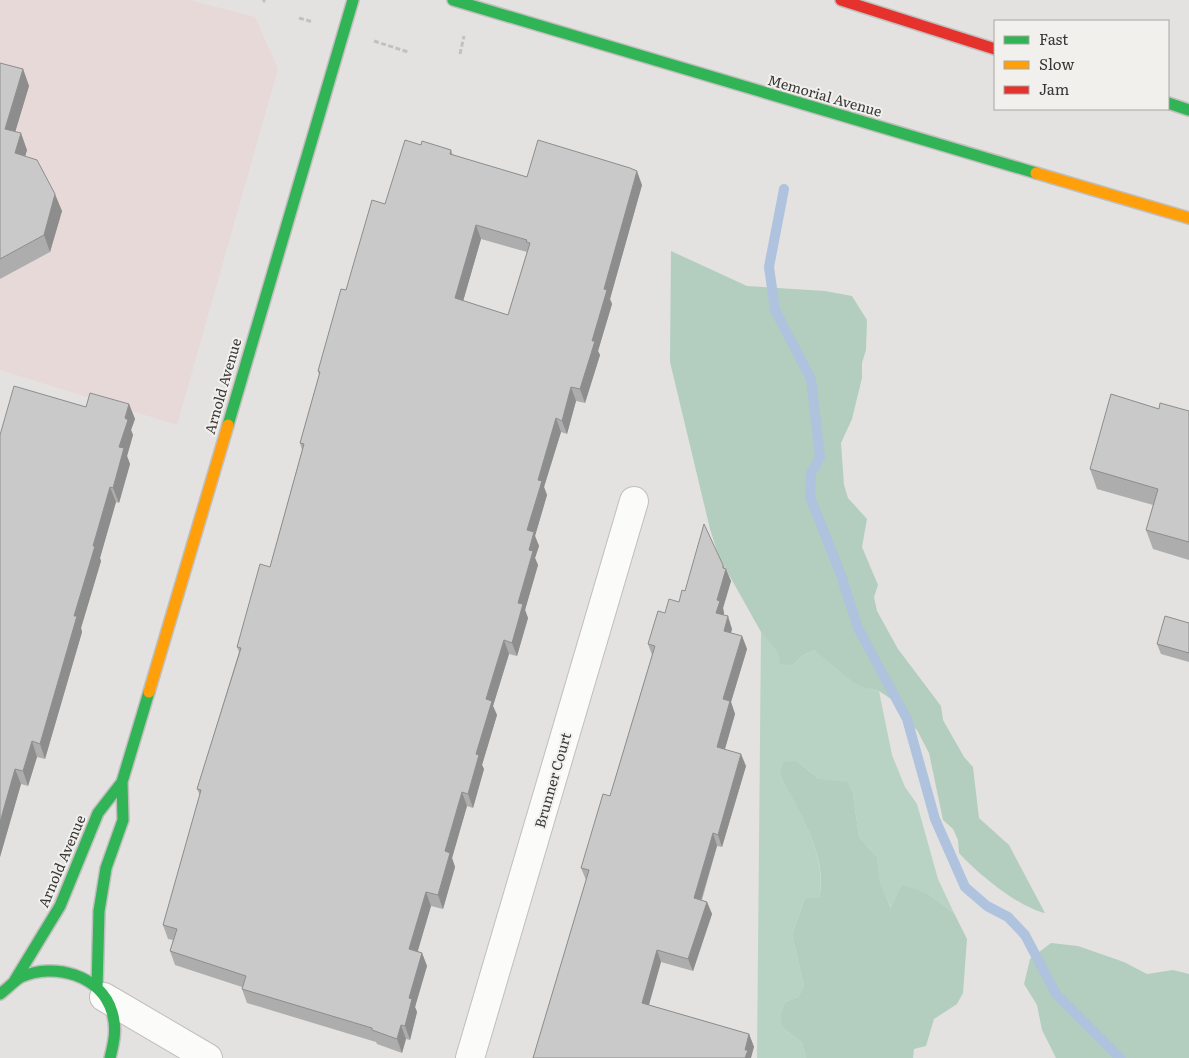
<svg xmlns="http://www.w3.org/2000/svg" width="1189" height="1058" font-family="Literata,serif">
<rect width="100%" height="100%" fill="#e3e2e0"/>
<path fill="#e8d9d9" d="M0,0h190l65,17 23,52 -101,356 -177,-55z"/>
<path fill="#b8d3c3" d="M761,632l32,33 9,-9 12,-6c25,15 34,36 65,41l13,64 13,32 12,17 21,75 16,34 -27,-20 -25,-7 -10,23 -13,-25 -2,-27 -18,-20 -6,-43 -34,-15 -22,-18 -17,14c19,38 48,79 39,123h-14l-13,37 12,51 -6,11 -13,5 -3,25 20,16 4,15h-49z"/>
<path fill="#b3cebe" d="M671,251l76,35 78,5 27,5 15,24 -1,30 -4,13v15l-10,41 -11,24 3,42 4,13 19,21 -5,28 16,38 -4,12 3,14 21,38 43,57 2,14 21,37 9,10 6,51 30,27 36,68c-27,-6 -68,-40 -86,-60l-1,-13 -5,-11 -10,-9 -14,-67 -12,-23 -15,-13 -11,-18 -12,-8 -14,-3 -12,-6 -39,-32 -12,6 -9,9 -13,-1 -2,-12 -17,-20 -42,-75 -9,-28 -40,-167z
M797,761l22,18 28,3 6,12 6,43 18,20 3,27 11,24 11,-23 25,8 27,20 13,26 -4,54 -6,11 -23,15 -8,27 -12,3 -1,9h-107l-4,-15 -20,-16 -1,-13 4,-12 13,-5 6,-11 -12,-51 13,-37h14c10,-43 -21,-86 -39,-123l3,-13z
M1051,943l27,3 46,16 23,12 26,-4 16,4v84h-133l-14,-28 -5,-25 -13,-21 6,-25z"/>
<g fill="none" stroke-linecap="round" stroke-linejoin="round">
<path stroke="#afc2de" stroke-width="10" d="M784,189l-15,78 6,43 36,69 9,78 -9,16 -1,24 31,78 17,53 49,91 28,100 30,68 22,19 21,11 17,18 31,59 64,64"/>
<g stroke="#c0bfbd" stroke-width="30">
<path id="street" d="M104,997l104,61
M470,1058l164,-557"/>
</g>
<g stroke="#c0bfbd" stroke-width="14">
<path id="fast" d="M453,0l583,173
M1168,103l21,7
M228,425l125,-425
M15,980l45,-74 38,-93 24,-31
M97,988l2,-77 7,-43 17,-48 -1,-38 27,-90
M0,994c7,-5 14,-13 21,-17 33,-15 80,-2 91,35 5,16 2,30 -2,46"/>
</g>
<g stroke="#c0bfbd" stroke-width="14">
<path id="slow" d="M1036,173l153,45
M149,692l79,-267"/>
</g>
<g stroke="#c0bfbd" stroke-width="14">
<path id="jam" d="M841,0l154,49"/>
</g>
<path stroke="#c1c1c0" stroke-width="3" stroke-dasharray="5 2.5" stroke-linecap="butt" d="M263,2l2,-2
M299,18l14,4
M374,41l34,11
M460,54l4,-18"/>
<use href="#street" stroke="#fbfbfa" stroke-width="28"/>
<use href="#fast" stroke="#30b455" stroke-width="11"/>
<use href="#slow" stroke="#ff9f0a" stroke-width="11"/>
<use href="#jam" stroke="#e5322d" stroke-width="11"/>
</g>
<path fill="#aeadad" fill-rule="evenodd" d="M0,63l23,6 6,17 -14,46 12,18 -2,6 37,55 -12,41 -50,27z
M421,145l30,5 2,5 74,22 115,8 -32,114 2,5 -14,47 2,4 -15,48 -9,-2 -9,33 -6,-2 -17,55 3,8 -12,41 4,10 -4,12 3,7 -13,45 3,8 -11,38 -8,-2 -16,52 4,9 -15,50 2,4 -11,39 -6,-2 -15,52 3,9 -12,42 -12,-3 -13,45 4,2 5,13 -12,41 2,5 -7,28 -4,-1 -4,14 -25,-9 -1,-2 -129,-39 -5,-14v-2l-67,-22 -5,-14 3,-11 -5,-1 -5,-14 37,-130 -3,-6 42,-137 -2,-5 33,-80 32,-117 -2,-7 19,-68 -1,-4 28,-81 39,-86zM481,239l46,13 -19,63 -45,-14z
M129,404l6,15 -4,11 2,5 -6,21 3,8 -11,39 -3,-1 -16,56 1,3 -20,67 1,4 -37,127 -8,-2 -9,29 -7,-2 -21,73v-422l86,-28z
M1159,409l30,2v149l-36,-11 -7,-19 7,-25 -56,-16 -7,-20z
M725,568l6,13 -8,27 1,5v2l8,14 -1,4 11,3 5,13 -16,53 4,12 -10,35 21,17 -24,81 -5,-1 -15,54 5,2 5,12 -19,57 -32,-9 -12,43 100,29 5,13 -221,11 53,-178 -5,-12 29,-72 42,-141 -4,-11 17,-31 14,-11 6,-11z
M1189,623v39l-28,-8 -4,-10z"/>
<path fill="#8d8d8d" d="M23,69l6,17 -18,60 -6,-17z
M21,133l6,17 -6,20 -6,-17z
M637,171l5,14 -32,114 2,5 -14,47 2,4 -15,48 -5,-14 12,-48 12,-52z
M55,194l7,17 -12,41 -6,-17z
M476,225l5,14 -21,73 -5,-14z
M571,387l5,14 -9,33 -5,-13z
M129,404l6,15 -4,11 2,5 -6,21 3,8 -11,39 -6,-15 6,-41 6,-29z
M556,418l5,14 -17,55 3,8 -12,41 4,10 -4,12 3,7 -13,45 3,8 -11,38 -5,-13 6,-40 11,-53 -2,-20 11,-50z
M110,487l6,15 -16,56 1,3 -20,67 1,4 -37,127 -5,-15 53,-198z
M723,565l3,6v-2l5,12 -8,27 1,5 -3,12 -5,-12 1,-13z
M728,616l4,13 -4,14 -4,-12z
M742,636l5,13 -16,53 4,12 -13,45 -5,-12 6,-48z
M504,640l5,14 -16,52 4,9 -15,50 2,4 -11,39 -5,-14 8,-40 10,-55z
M32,741l5,16 -9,29 -5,-15z
M741,754l5,12 -24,81 -4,-12z
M15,769l6,15 -21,73v-35z
M462,792l5,14 -15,52 3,9 -12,42 -5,-14 7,-44z
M713,833l4,13 -19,64 -4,-12z
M426,892l5,14 -17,57 -5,-14z
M707,902l5,12 -19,57 -5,-12z
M657,950l4,12 -15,53 -4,-12z
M422,953l5,13 -12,41 2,5 -7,28 -5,-14 4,-28z
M401,1025l5,14 -4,14 -5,-14z
M749,1034l5,13 -3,11h-6v-8z"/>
<path fill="#cac9c9" stroke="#8d8d8d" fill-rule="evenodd" d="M0,63l23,6 -18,60 16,4 -6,20 22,7 18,34 -11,41 -44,24z
M405,140l16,5 1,-4 29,9 -1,4 77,23 11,-37 92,28 7,3 -33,118 3,1 -15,51h3l-15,48 -9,-2 -9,34 -6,-3 -18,62 4,1 -15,49 7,2 -5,18 4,1 -15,52 5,1 -11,39 -8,-3 -18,59 6,2 -16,53 3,1 -11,39 -6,-2 -17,59 5,2 -12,42 -12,-3 -17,57 13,4 -13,45 3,1 -7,27 -4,-1 -4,14 -25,-9v-2l-130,-39 4,-13 -76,-25 7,-22 -14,-4 38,-135 -4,-1 44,-141 -4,-1 23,-83 10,3 34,-123 -4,-1 20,-71 -2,-1 23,-82 5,1 26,-90 13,4zM476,225l51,15 -1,2 4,1 -22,72 -53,-17z
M14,386l72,21 4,-14 39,11 -4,14 3,2 -9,27 5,1 -11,40 -3,-1 -17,59h2l-21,70h3l-37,128 -8,-3 -9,30 -8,-2 -15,53v-387z
M1111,394l48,15 1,-6 29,8v131l-43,-12 12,-41 -68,-20z
M704,524l19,41v3l3,1 -9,31 3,1 -4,12 12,3 -4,15 18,5 -19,63 7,2 -13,46 24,7 -23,81 -5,-2 -19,65 13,4 -19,57 -31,-9 -15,53 107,31 -4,16h3l-3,8h-212l56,-188 -8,-2 22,-74 7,2 45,-150 -7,-2 10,-33 7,2 4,-14 10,3 3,-12 3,1z
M1165,616l24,7v30l-32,-9z"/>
<g text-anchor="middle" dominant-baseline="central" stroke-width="4" stroke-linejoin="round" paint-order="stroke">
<g font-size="14" fill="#373736" stroke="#f1f0ec">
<text transform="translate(825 95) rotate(16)">Memorial Avenue</text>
<text transform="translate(222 386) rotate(-74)">Arnold Avenue</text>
<text transform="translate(552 780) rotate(-74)">Brunner Court</text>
<text transform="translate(61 861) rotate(-67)">Arnold Avenue</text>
</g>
</g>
<rect x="994" y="20" width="175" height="90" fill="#f1f0ec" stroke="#a7a6a3"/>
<rect x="1004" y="36" width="25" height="8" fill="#30b455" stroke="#a7a6a3"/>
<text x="1039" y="45" font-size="15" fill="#373736">Fast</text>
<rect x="1004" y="61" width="25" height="8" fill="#ff9f0a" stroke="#a7a6a3"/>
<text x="1039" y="70" font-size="15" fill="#373736">Slow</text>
<rect x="1004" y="86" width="25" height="8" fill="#e5322d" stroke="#a7a6a3"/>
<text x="1039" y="95" font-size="15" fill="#373736">Jam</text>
</svg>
